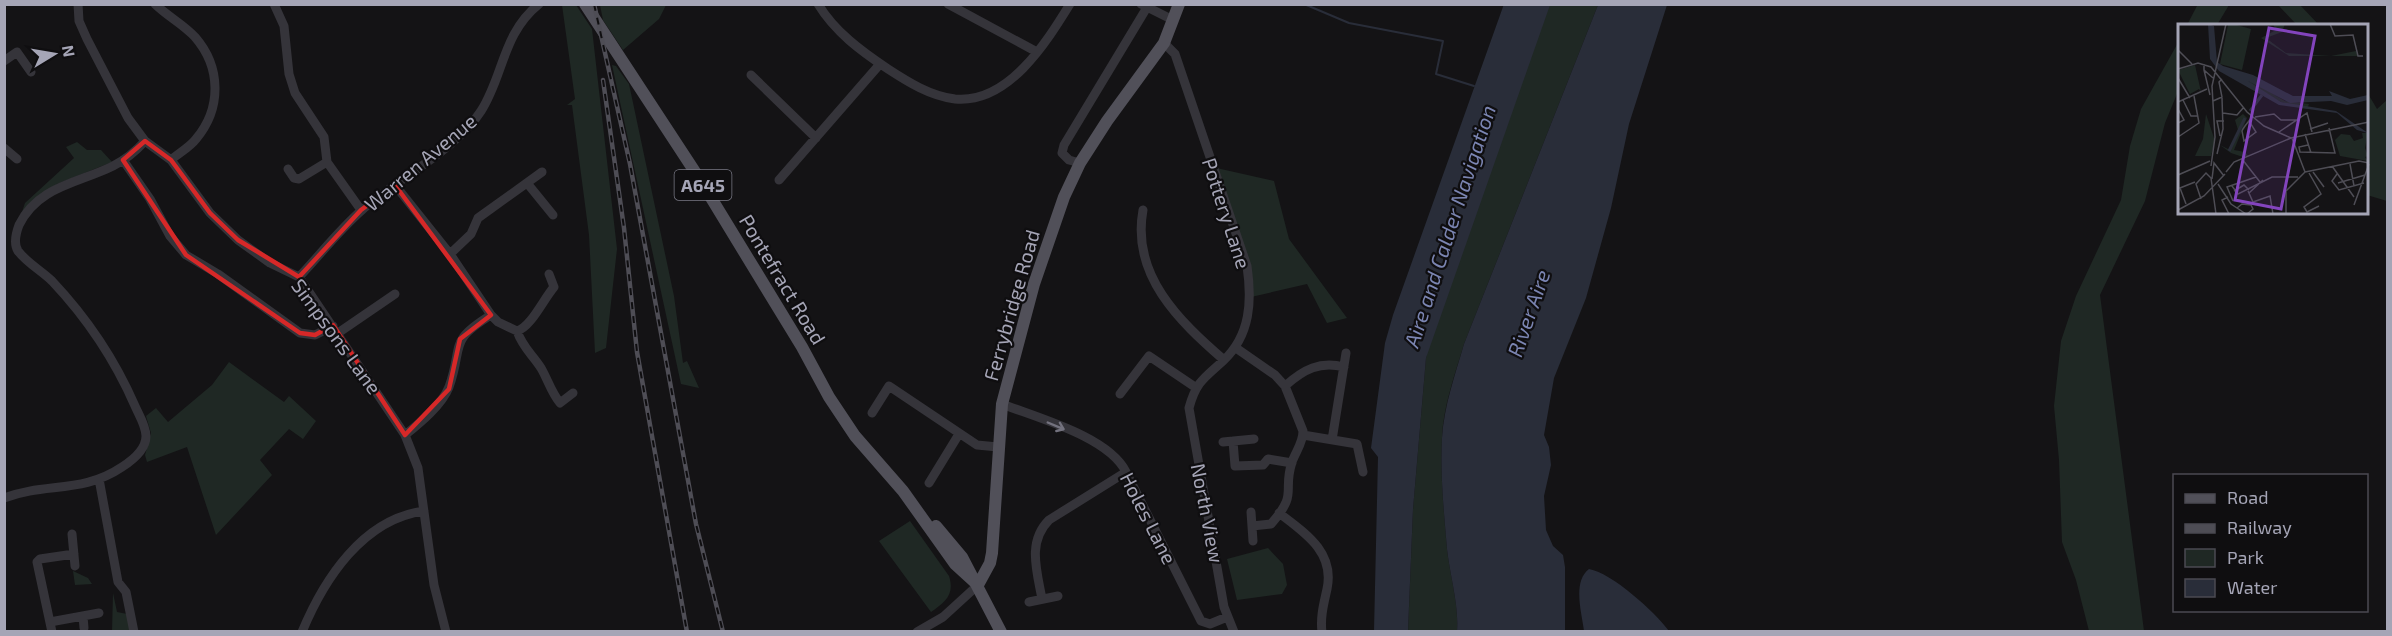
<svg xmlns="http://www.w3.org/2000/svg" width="2392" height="636" font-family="'Exo 2',sans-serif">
<rect width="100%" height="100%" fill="#141315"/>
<path fill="#1f2824" d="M2198,4h31v1l-12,20h-30z
M562,5h14l16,24 25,220 -11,99 -11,5 -6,-118 -17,-130h-5l8,-6z
M666,5l-7,14 -36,31 -20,-30 -3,-15z
M1549,5h49l-134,339c-9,30 -21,63 -22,94 -2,37 2,75 5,111 3,27 12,56 10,82l-49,1 5,-123 13,-151 5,-24z
M2278,5h22l19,20h-22z
M2179,41v48l-14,34 -20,78 -45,94 44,336h-55l-13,-51 -14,-38 -3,-82 -5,-54 7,-65 15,-45 45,-96 9,-54 11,-37z
M612,65l4,1 13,18 45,212 9,67 4,-2 12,27 -18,-4z
M2367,92l10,17 10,-9v101l-20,-6z
M77,142l10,8h14l11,12 -55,22 -37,34 5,-15 49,-45 -8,-11z
M1212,167l62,14 15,58 58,79 -20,5 -20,-39 -56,13 -4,-31z
M229,362l55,40 5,-6 27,25 -13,18 -14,-10 -29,31 12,15 -56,60 -29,-88 -40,15 -2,-7 6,-22 -5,-17 10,-8 12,14 44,-37z
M910,521l39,55c6,19 -4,26 -18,36l-52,-71z
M1268,548l15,16 4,21 -5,9 -45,6 -10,-41z
M73,571l15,7 4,6 -17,1z
M113,593l4,19 10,2 3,17 -18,1z"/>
<path fill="#292d39" d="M1504,4l46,1 -124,353 -13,151 -5,122h-34l4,-174 -7,-9 14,-105 8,-28z
M1598,5h69l-38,119 -18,84 -25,90 -32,80 -10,57 5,12 2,18 -7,31 2,34 7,16 10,9 2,12v64h-108c2,-26 -7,-55 -10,-82 -3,-36 -7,-74 -5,-111 2,-32 13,-63 22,-94z
M1589,569c23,4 66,43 80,62h-85c-2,-17 -12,-49 5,-62z"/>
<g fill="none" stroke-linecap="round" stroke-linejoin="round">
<path stroke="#292d39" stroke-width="2" d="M1304,4l45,19 94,18 -7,33 38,12"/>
<path stroke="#35343a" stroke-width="9" d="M78,4l1,17 8,18 41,79 17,23 26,19 39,53 28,27 32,23 29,14 106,158 13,33 16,117 12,47
M155,4c12,12 28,20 40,33 26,30 27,71 1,102 -6,8 -17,14 -25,21
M274,4l10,22 5,48 6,19 29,44 3,25 34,48
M818,4c17,28 43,47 70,65 20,13 42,27 67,30 53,5 91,-56 115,-95
M948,4l89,48
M1141,4l32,16
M1164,43l11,11 72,212c5,34 4,69 -24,95 -19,17 -27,21 -34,47l35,199 10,25
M4,61l13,-9 14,20
M751,75l65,63
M4,148l13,11
M123,160l27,39 20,37 16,19 32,19 82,59 15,2 18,-9
M1080,163l-11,-3 -7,-7 2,-8 85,-141
M288,169l6,9 5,1 28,-17
M779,180l101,-116
M527,183l26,32
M395,185l55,69 41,61
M1143,210c-12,65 36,111 81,150
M450,254l21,-20 7,-16 64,-46
M299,277c21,-22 40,-47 63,-67 34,-30 95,-61 119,-99 23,-36 21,-77 58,-107
M517,331c6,17 15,23 24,37 7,12 10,24 19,35l13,-10
M338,333l57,-39
M1236,348l39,27 10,11 18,45c0,12 -7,20 -11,31 -10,31 7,30 -21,62l-19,2
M1285,386c19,-17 35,-25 59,-19
M1120,394l29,-38 46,31
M1002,404c36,14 107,33 124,68l75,149 9,3 17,-7
M872,413l17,-27 88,59 21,2
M405,435c15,-12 37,-30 44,-48 15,-42 -2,-45 42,-72l7,7 19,9c14,-4 26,-31 37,-44l-5,-13
M1303,435l54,9 6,28
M1332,440l14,-87
M1233,441l2,25 28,-1 5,-6 24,4
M1223,442l31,-3
M99,479l19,103 8,10 8,40
M929,483l30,-49
M4,498c42,-16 78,-4 118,-31 11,-7 24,-17 24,-31 0,-10 -7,-21 -11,-30 -20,-46 -48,-88 -83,-125 -10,-10 -25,-18 -34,-30 -5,-8 -2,-18 1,-26 19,-39 60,-42 94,-59 12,-6 23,-15 32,-25
M1251,512l2,29
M1279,513c26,20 56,39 48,76 -3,14 -7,28 -5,43
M72,534l3,32
M1042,599c-5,-28 -15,-57 7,-79l77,-48
M1029,602l29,-6
M83,616l1,12
M50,622l49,-9
M52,632l-15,-70 3,-3 34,-5
M302,632c22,-53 61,-113 122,-121
M917,632l26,-15 35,-32"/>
<path stroke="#515059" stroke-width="12" d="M585,4l114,174 103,169 27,50 26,39 48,55 52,73 23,21
M936,526l26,31 39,75
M978,585l12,-22 2,-10 10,-149 32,-120 30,-87 16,-34 27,-42 57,-78 15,-39"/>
<g stroke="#4e4d55" stroke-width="4.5">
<path id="rail" d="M594,4l36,160 66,360 27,108
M603,80l21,148 13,124 50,280"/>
</g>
<use href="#rail" stroke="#0f0e10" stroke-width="2" stroke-dasharray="7" stroke-linecap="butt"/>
</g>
<defs><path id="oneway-shaft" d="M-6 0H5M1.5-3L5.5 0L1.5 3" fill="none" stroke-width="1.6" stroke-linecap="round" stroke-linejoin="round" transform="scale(1.5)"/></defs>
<use stroke="#73727e" href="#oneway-shaft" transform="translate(1056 426) rotate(23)"/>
<path fill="none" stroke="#d62828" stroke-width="4.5" stroke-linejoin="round" d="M145,141l26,19 39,53 28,27 61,37 62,-67 34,-25 96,130 -31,24 -11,50 -44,46 -72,-110 -18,10 -15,-2 -114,-78 -63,-95z"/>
<g text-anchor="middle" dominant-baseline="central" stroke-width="4.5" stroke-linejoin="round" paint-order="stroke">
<rect fill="#0f0e10" stroke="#787884" stroke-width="1.5" x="674.5" y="170" width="57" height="30" rx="4.5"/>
<g font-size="18" font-weight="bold" fill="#a5a5b6">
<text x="703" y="185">A645</text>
</g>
<g font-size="20" fill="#a5a5b6" stroke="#0f0e10">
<text transform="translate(420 162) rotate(-40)">Warren Avenue</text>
<text transform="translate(1227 213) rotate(72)">Pottery Lane</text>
<text transform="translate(783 279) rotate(59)">Pontefract Road</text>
<text transform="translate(1011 305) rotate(-74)">Ferrybridge Road</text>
<text transform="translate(337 336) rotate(54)">Simpsons Lane</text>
<text transform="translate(1208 513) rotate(79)">North View</text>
<text transform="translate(1149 518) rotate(63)">Holes Lane</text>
</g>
<g font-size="21" font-style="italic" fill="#7b85b2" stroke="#0f0e10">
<text transform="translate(1449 226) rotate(-72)">Aire and Calder Navigation</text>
<text transform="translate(1528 313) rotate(-71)">River Aire</text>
</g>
</g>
<g transform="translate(2178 24)">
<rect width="190" height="190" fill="#141315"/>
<path d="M55,0l18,5 -9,41 -22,-6 8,-39zM95,0h12l-3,8 -16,6 20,15 45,3 25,-5 2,5h-69l-28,-18 15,-8zM17,41l6,27 -2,-3 -9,5 -12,-24zM72,56l35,21 24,3 -2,5 -26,-7 -31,-17zM28,90l9,27 -4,15h-16l8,-17zM65,90l4,4 -13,32 11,2 3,4 -5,1 -12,-4 -11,-8 -3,-12 3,12 10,5 8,-20 -3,-10zM184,109h6l-3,15 3,8 -3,1 3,4 -28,-5 -5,-16 6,-6 9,1 4,6 9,-3z" fill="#1f2824"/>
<path d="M30,0l6,2 3,36 6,4 30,9 40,21h39l-3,-5 21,8 18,-4v5l-21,5 -16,-4 -41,2 -42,-22 33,21 55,9 32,22 -11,-3 -20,-17 -58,-8 -60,-34 -9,-12z" fill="#292d39"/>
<path fill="none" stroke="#292d39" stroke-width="3" d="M72,87l12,-16M51,127l16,-33"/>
<path fill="none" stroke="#4e4d55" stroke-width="1.5" d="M152,0l5,12 18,-1 5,21h5M0,26l14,14M26,40v6l9,8M0,45l20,-6 13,4 36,45 17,14 27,12M26,46l6,25M0,54l12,20M5,76l8,16h7M35,77l9,-4 -3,-15 3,-3M0,78l29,-13M0,85l6,11 -6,3M45,89l14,2 7,-8M77,93l19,-3 7,6h16M71,97l7,11 -12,9 -2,-10 1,-2 2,-3 7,-9M132,105l18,-6M101,108l28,-19 5,19M127,110l6,19M42,112l-3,-15h7M0,113l21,-14 -5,-27M114,114l13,34M130,121l-9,2 1,5 35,1 -6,-25M39,130l6,-25 -1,-31M64,135l18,23M172,140l4,22M33,142l4,-29 -3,-51 14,-62M154,142l22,31M48,148l8,-10 57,-24 78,-16M127,148l54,-11 10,2M135,148l11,15M131,149l12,21 -17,13 3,5 12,-6M159,150l-5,7 7,9 25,-7M0,151l32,-14M34,155l2,-16 10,13M160,159l27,-8M40,160l13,20 15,10M54,162l6,8 34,-17h26M56,167l10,-6 5,5M70,167l5,11 17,-6 3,18M71,169l14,-13M50,173l-6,3 7,14M23,175l-5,-15 10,-11 5,5 5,36M55,177l-6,-14 29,-10M8,180l-6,-16 15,-6M176,181l15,-41M59,184l5,-4 9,1 2,4 -6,5M0,186l26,-14 21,-22M108,190v-23l19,-19"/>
<path fill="#8344bd" fill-opacity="0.15" stroke="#8344bd" stroke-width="3" d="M91,4l46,8 -34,173 -46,-9z"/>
<rect width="190" height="190" fill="none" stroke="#a5a5b6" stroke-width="3"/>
</g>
<rect width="2392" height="636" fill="none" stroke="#a5a5b6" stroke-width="12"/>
<rect x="2173" y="474" width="195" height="138" fill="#0f0e10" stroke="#4b4a52" stroke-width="1.5"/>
<rect x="2185" y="494" width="30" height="9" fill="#515059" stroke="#4b4a52" stroke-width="1.5"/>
<text x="2227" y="504" font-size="18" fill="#a5a5b6">Road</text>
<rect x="2185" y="524" width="30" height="9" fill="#4e4d55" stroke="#4b4a52" stroke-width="1.5"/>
<text x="2227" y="534" font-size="18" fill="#a5a5b6">Railway</text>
<rect x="2185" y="549" width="30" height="18" fill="#1f2824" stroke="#4b4a52" stroke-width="1.5"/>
<text x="2227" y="564" font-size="18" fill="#a5a5b6">Park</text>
<rect x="2185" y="579" width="30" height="18" fill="#292d39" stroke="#4b4a52" stroke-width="1.5"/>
<text x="2227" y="594" font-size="18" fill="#a5a5b6">Water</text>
<g transform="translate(54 54) rotate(79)" stroke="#0f0e10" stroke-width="4.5" paint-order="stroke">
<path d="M0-4.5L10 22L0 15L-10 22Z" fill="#a5a5b6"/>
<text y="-9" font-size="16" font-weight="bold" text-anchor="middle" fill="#a5a5b6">N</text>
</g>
</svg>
